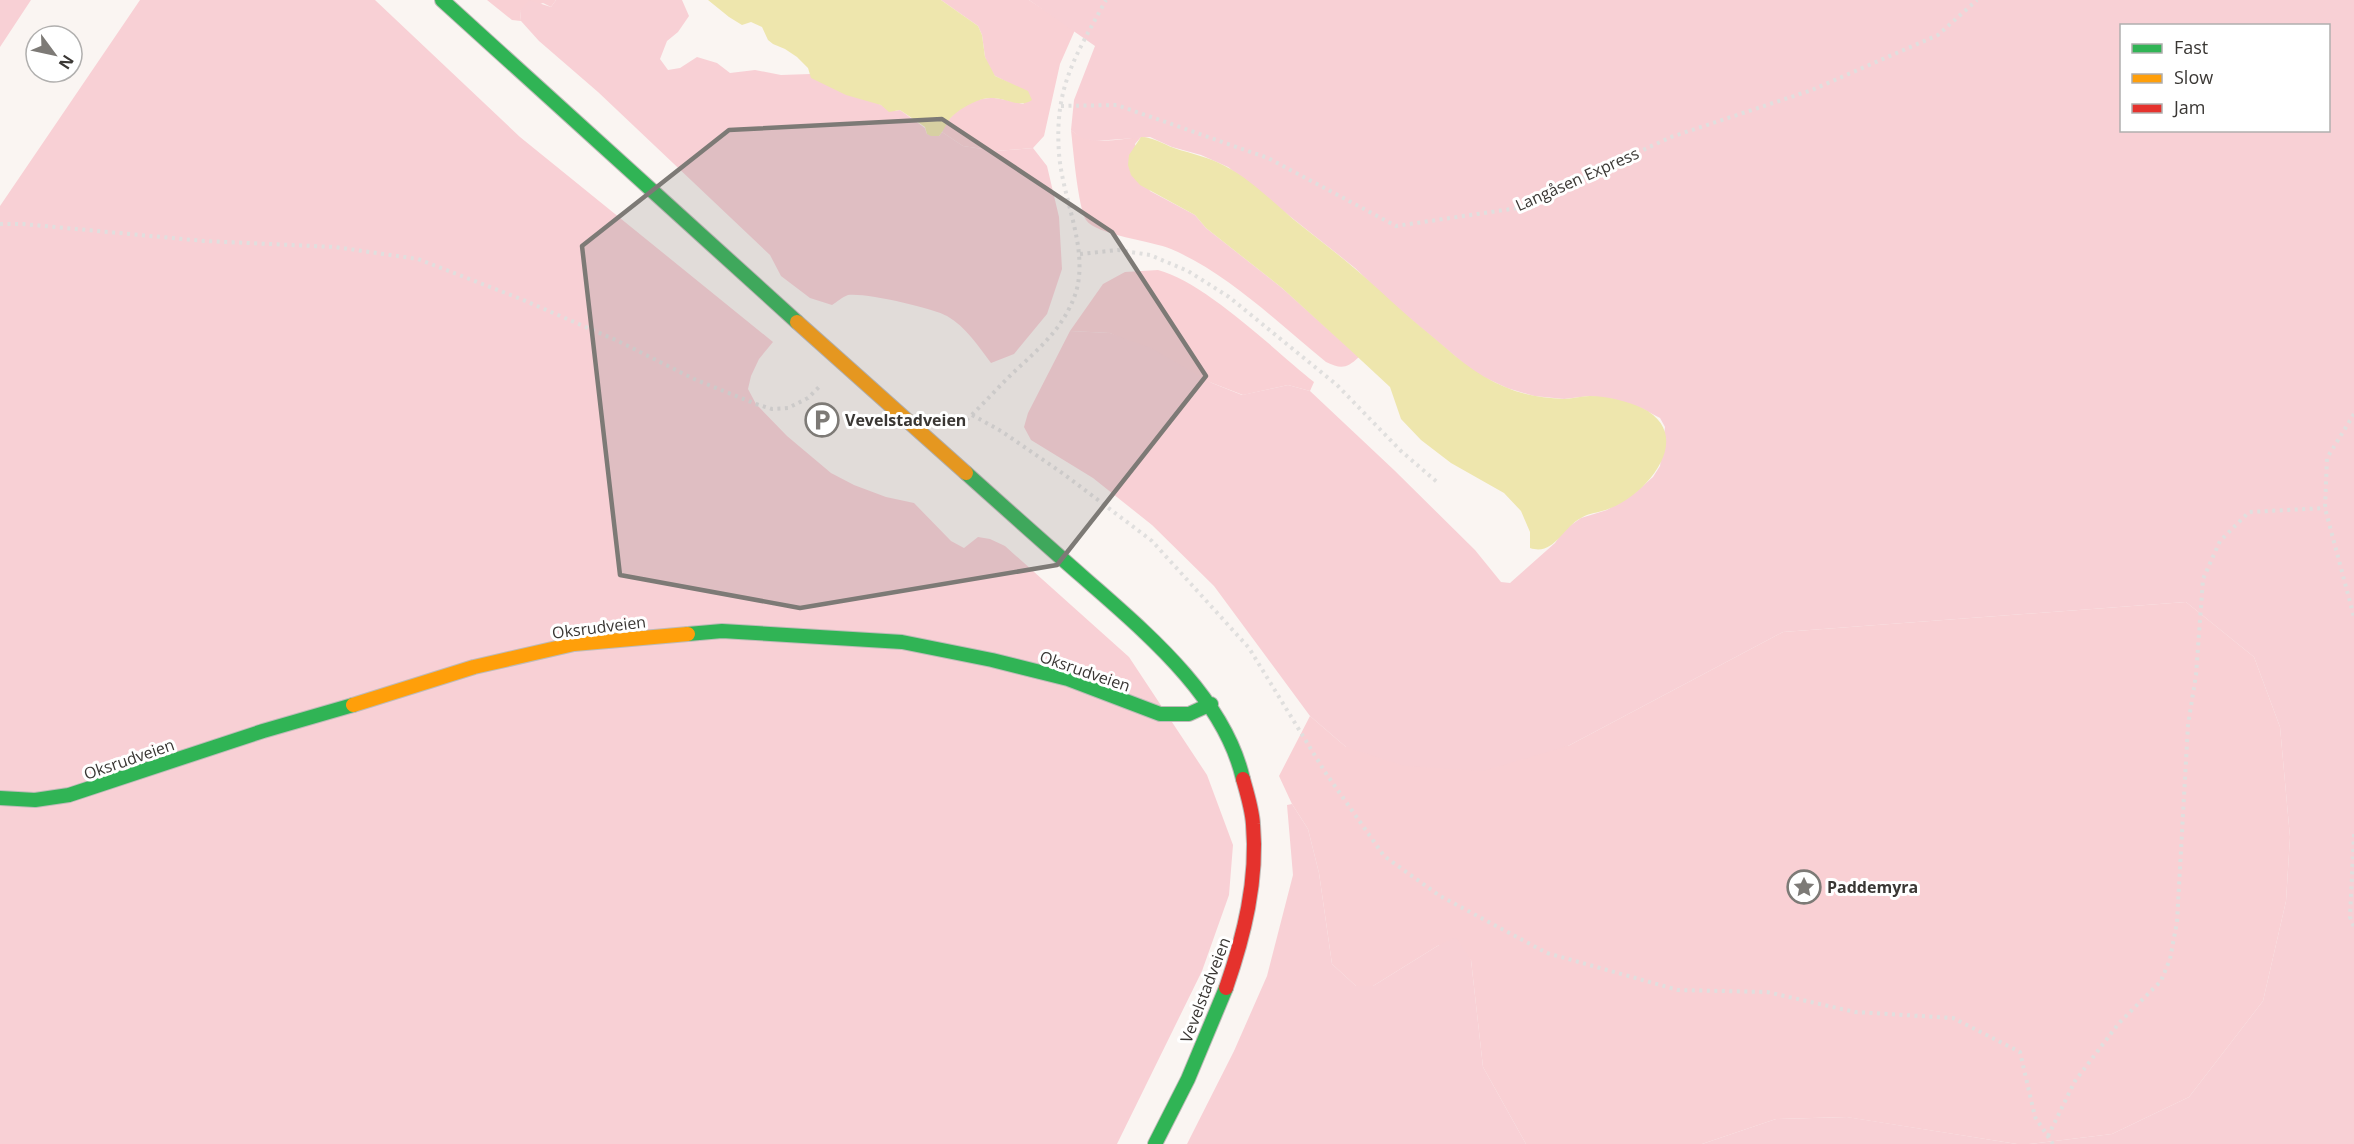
<svg xmlns="http://www.w3.org/2000/svg" width="2354" height="1144" font-family="'Open Sans',sans-serif">
<rect width="100%" height="100%" fill="#faf5f2"/>
<path fill="#f9d0d4" d="M487,0h69l-5,7 -8,-4 -23,8 1,10 -9,-1z
M941,0h88l46,30 -15,34 -16,72 -11,12 -37,3 -33,-5 -21,-14c6,-18 29,-34 49,-34 10,0 22,4 33,6l-13,-20 -16,-8 -6,-8 -4,-11 -3,-22 -4,-9z
M1071,130c20,17 46,9 70,7l-6,7 15,47 45,24 11,13 76,60 77,69c-13,12 -18,12 -33,5 -48,-39 -97,-88 -155,-113 -18,-8 -75,-14 -85,-29 -8,-13 -13,-72 -15,-90z
M1158,270c47,12 116,80 156,112l-4,9 -22,-6 -45,10 -31,-12 -102,-50 -40,-2 33,-47 22,-12z
M2186,602l68,55 26,70 10,110 -4,64 -23,100 -74,96 -77,37 -83,10h-12l-171,-27 -70,2 -74,25h-176l-43,-77 -12,-107 -32,-15 -66,41h-17l-24,-22 -13,-91 -11,-44 -16,-25 -13,-28 31,-60 36,31 222,-1 215,-114z"/>
<path fill="#f8d0d5" fill-rule="evenodd" d="M0,0h31l-31,47z
M140,0h235l145,137 253,205 -14,17 -8,17 -3,13 8,15 31,32 44,37 23,12 32,12 28,6 37,38 13,7 14,-11 12,2 15,7 124,111 78,118 26,70 -4,50 -27,76 -85,173h-1117v-938z
M529,0l22,7 5,-7h126l7,16 -11,16 -11,9 -7,18 8,11 12,-2 17,-11 20,6 13,10 25,-3 26,5 29,-1 85,37 5,-1 25,18 2,6 12,2 3,-4 21,14 33,5 37,-3 14,18 12,51 3,52 -15,45 -33,40 -23,9c-13,-17 -25,-36 -44,-47 -13,-8 -84,-24 -99,-21 -6,2 -11,7 -16,10l-22,-7 -29,-22 -11,-21 -172,-163 -59,-51 -18,-20 -1,-10z
M1029,0h1325v1144h-325l83,-10 77,-37 74,-96 23,-100 4,-64 -10,-110 -26,-70 -68,-55 -403,30 -215,114 -85,25 -79,-5 -58,-19 -36,-31 -96,-130 -62,-61 -59,-47 -62,-38 -7,-13 4,-14 42,-82 40,2 41,15 61,35 30,12 46,-10 22,6 84,79 81,80 26,32 9,1 45,-40 9,-13 17,-12 26,-8 29,-18 17,-15 7,-11 5,-39 -5,-9 -19,-10 -28,-9 -24,-3 -25,3 -30,-3 -27,-8 -32,-15 -86,-72 -34,-33 -127,-101 -27,-12 -29,-8 -22,-10 -55,4 -14,-3 -10,-8 3,-30 21,-54zM2122,26h206v104h-206z
M1292,804l16,25 11,44 13,91 24,22h17l66,-41 17,-8 15,23 12,107 43,77h-339l47,-93 33,-75 26,-101 -6,-70z
M1847,1117l170,27h-315l74,-25z"/>
<path fill="#eee6ad" d="M708,0h233l37,26 4,9 3,22 10,19 33,15 4,9c-12,9 -27,-3 -41,-2 -12,0 -26,8 -35,15 -9,6 -10,15 -17,23h-8l-4,-2 -2,-7 -25,-17 -11,2 -8,-7 -35,-10 -35,-17 -3,-10 -11,-11 -12,-8 -12,-5 -5,-4 -6,-13 -11,-5 -9,3 -13,-8z
M1141,137c12,0 22,7 33,11 18,6 35,9 51,18 25,13 47,35 68,53 20,16 41,32 60,48 26,22 49,45 75,66 25,21 47,42 77,54 18,8 39,11 58,12 9,0 18,-3 27,-3 17,0 37,5 52,12 57,28 1,93 -40,103 -7,2 -15,3 -21,7 -19,10 -27,38 -51,30v-16l-9,-21 -17,-18 -53,-30 -30,-23 -20,-21 -11,-32 -42,-39 -66,-60 -76,-60 -11,-13 -55,-30 -9,-10 -3,-10 1,-10z"/>
<g fill="none" stroke-linecap="round" stroke-linejoin="round">
<g stroke="#bebbb8" stroke-width="16">
<path id="fast" d="M442,0l355,322
M966,473c39,35 78,70 117,104 61,54 141,119 160,202
M688,634l34,-3 180,11 90,18 76,19 92,35h29l22,-10
M0,798l35,2 34,-5 194,-64 90,-26
M1155,1144l33,-65 38,-91"/>
</g>
<g stroke="#bebbb8" stroke-width="16">
<path id="slow" d="M797,322l169,151
M353,705l121,-38 100,-23 114,-10"/>
</g>
<g stroke="#bebbb8" stroke-width="16">
<path id="jam" d="M1226,988c18,-52 32,-108 27,-164 -1,-15 -6,-31 -10,-45"/>
</g>
<path stroke="#e0dfde" stroke-width="4" stroke-dasharray="3 4.5" stroke-linecap="butt" d="M1061,106l56,-1 151,53 128,68 122,-18 153,-71 141,-47 126,-55 39,-35
M0,224h23l181,17 131,6 83,12 103,40 97,42 76,38 62,25 16,5 16,-1 20,-10 11,-11
M1080,254l38,-4 32,5 38,16 41,26 108,88 64,66 36,31
M2354,414l-27,44 -2,50 29,109
M972,415l29,16 64,44 87,66 97,107 76,124 59,84 56,40 107,57 131,37 89,2 88,20 98,6 67,34 15,65 18,27
M961,425c19,-17 36,-37 55,-55 25,-23 49,-44 60,-78 13,-44 -14,-94 -17,-139 -5,-66 17,-98 47,-153
M2354,834l-4,83 4,10
M2048,1136l27,-55 44,-58 42,-42 9,-22 7,-37 11,-197 8,-50 7,-96 17,-38 29,-29 76,-4"/>
<use href="#fast" stroke="#30b455" stroke-width="14"/>
<use href="#slow" stroke="#ff9f0a" stroke-width="14"/>
<use href="#jam" stroke="#e5322d" stroke-width="14"/>
</g>
<path fill="#7d7a76" fill-opacity="0.2" stroke="#7d7a76" stroke-width="4.5" stroke-linejoin="round" d="M942,119l170,113 94,144 -149,189 -257,43 -180,-33 -38,-329 147,-116z"/>
<defs>
<g id="parking-ring" transform="scale(1.725)"><circle r="9.5" fill="#fff" stroke="#7d7a76" stroke-width="1.5"/><path d="M-3.5-5.5H1a3.5 3.5 0 0 1 0 7H-1V5.5H-3.5ZM-1-3.4V-.6H.8a1.4 1.4 0 0 0 0-2.8Z" fill="#7d7a76"/></g>
<g id="sight-ring" transform="scale(1.725)"><circle r="9.5" fill="#fff" stroke="#7d7a76" stroke-width="1.5"/><path d="M0-6L1.8-2.2L6-1.7L2.9 1.2L3.7 5.4L0 3.3L-3.7 5.4L-2.9 1.2L-6-1.7L-1.8-2.2Z" fill="#7d7a76"/></g>
</defs>
<g fill-rule="evenodd">
<use href="#parking-ring" x="822" y="420"/>
<use href="#sight-ring" x="1804" y="887"/>
</g>
<g text-anchor="middle" dominant-baseline="central" stroke-width="6" stroke-linejoin="round" paint-order="stroke">
<g font-size="16" fill="#3a3734" stroke="#fff">
<text transform="translate(1577 179) rotate(-24)">Langåsen Express</text>
<text transform="translate(599 627) rotate(-7)">Oksrudveien</text>
<text transform="translate(1085 671) rotate(19)">Oksrudveien</text>
<text transform="translate(129 759) rotate(-19)">Oksrudveien</text>
<text transform="translate(1205 990) rotate(-69)">Vevelstadveien</text>
</g>
<g font-size="16" font-weight="bold" fill="#3a3734" stroke="#fff" text-anchor="start">
<text x="845" y="420">Vevelstadveien</text>
<text x="1827" y="887">Paddemyra</text>
</g>
</g>
<rect x="2120" y="24" width="210" height="108" fill="#ffffff" stroke="#b0afae" stroke-width="1.5"/>
<rect x="2132" y="44" width="30" height="9" fill="#30b455" stroke="#b0afae" stroke-width="1.5"/>
<text x="2174" y="54" font-size="18" fill="#3a3734">Fast</text>
<rect x="2132" y="74" width="30" height="9" fill="#ff9f0a" stroke="#b0afae" stroke-width="1.5"/>
<text x="2174" y="84" font-size="18" fill="#3a3734">Slow</text>
<rect x="2132" y="104" width="30" height="9" fill="#e5322d" stroke="#b0afae" stroke-width="1.5"/>
<text x="2174" y="114" font-size="18" fill="#3a3734">Jam</text>
<g transform="translate(54 54) rotate(123)"><circle r="28" fill="#ffffff" stroke="#b0afae" stroke-width="1.5"/>
<path d="M0-4.5L10 22L0 15L-10 22Z" fill="#7d7a76"/>
<text y="-9" font-size="16" font-weight="bold" text-anchor="middle" fill="#3a3734">N</text>
</g>
</svg>
